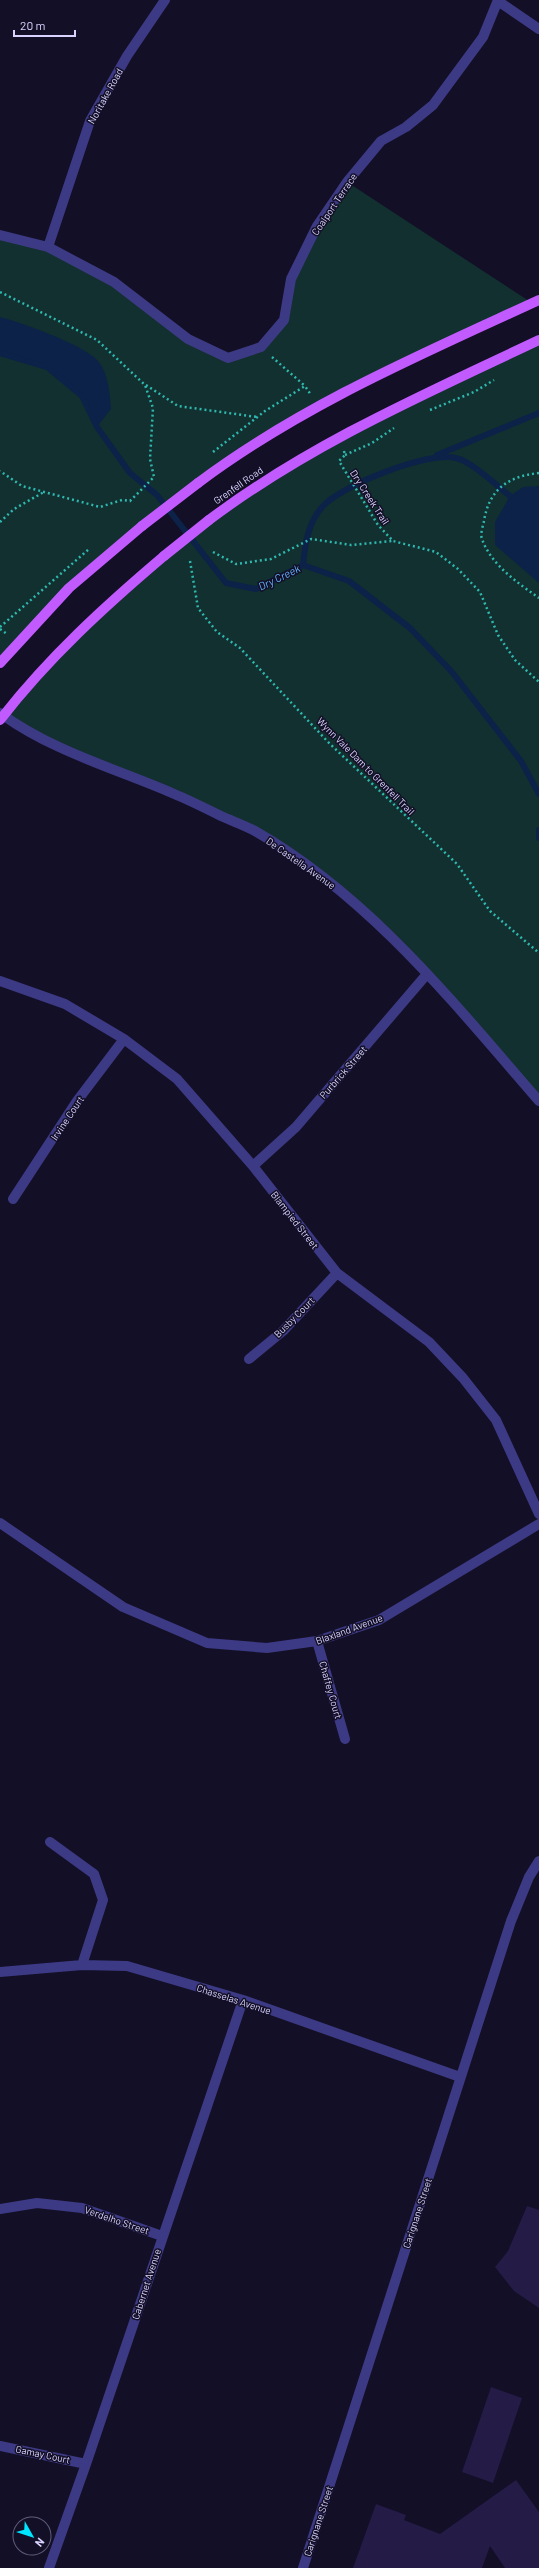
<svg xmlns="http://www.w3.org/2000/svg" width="539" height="2568" font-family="Barlow,sans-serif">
<rect width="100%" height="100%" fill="#130f26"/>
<path fill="#12302f" d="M347,182l185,121 -247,123 -164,117 -103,100 -18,22v-430l48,12 66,35 74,57 41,19 32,-11 23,-27 7,-41z
M539,340v758l-175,-188 -110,-80 -189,-79 -62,-35 130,-134 155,-117z"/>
<path fill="#0c2248" d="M0,317c23,6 78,26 95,41 13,11 15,35 16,51l-14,18 -15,-31 -35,-28 -47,-15z
M539,486v97l-44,-38v-23l15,-26 13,-9z"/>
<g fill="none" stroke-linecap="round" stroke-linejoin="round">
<path stroke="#0c2248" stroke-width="6" d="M0,353l47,14 35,29 15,31 33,46 27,22 69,88 30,6 47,-24 46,16 61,47 42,44 69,89 18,33
M437,455l102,-42
M303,565c2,-21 5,-44 21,-60 20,-20 103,-54 132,-47 15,3 41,28 54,38
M539,830v8"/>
</g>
<path fill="#241b47" d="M527,2206l12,4v98l-25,-17 -19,-24 13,-16z
M491,2387l31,11 -29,85 -31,-11z
M516,2480l23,32v56h-34l-15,-22 -8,22h-129l23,-64 30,11 -2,5 36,14z"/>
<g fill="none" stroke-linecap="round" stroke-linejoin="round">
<path stroke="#2fb8b0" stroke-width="2.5" stroke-dasharray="2 3" stroke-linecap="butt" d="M0,292l97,48 48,45 8,23 -3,51 4,18 -24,24 -8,-1 -22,7 -78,-21 -22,-15
M272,357l33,29
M146,385l32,21 79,11
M430,410l44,-18 20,-12
M344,451l1,4 -6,6 39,64 15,16 43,11 22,17 22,23 18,43 17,25 24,22
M213,452l52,-41 40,-25 6,9
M345,455l27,-12 22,-15
M539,473c-30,3 -50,16 -55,48 -1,5 -4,13 -2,18 9,26 36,44 57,59
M0,522l14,-13 30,-17
M213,552l23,12 35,-5 40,-20 40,6 41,-4
M190,561l8,47 19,24 23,16 89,95 128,121 33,47 49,42
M0,627l89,-78
M0,629l7,5"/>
<path stroke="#3d3a85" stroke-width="10" d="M498,1l41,28
M0,235l48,12 66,35 74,57 40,19 33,-11 23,-27 7,-41 26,-53 30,-44 34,-41 25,-14 27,-22 50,-68 15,-37
M48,247l42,-126 37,-65 38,-56
M0,713c52,38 114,55 172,80 17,7 33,15 49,23 11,5 23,9 34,15 115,66 198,171 284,270
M0,981l65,23 59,35 53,40 76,87 84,107 92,69 34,36 33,42 43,94
M253,1166l43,-39 131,-153
M13,1199l64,-98 47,-62
M249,1359l34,-28 54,-58
M0,1523l123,84 84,36 60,5 50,-7 62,-21 160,-96
M317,1641l28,98
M50,1842l44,32 9,26 -21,65
M0,1972l82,-7 45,1 116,34 217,77
M0,2209l37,-6 45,5 80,28
M0,2446l86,18
M49,2568l37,-104 157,-464
M303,2568l208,-647 18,-44 10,-16"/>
<path stroke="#c25bff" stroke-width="10" d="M198,483c104,-78 224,-129 341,-183
M209,520c101,-76 216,-126 330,-180
M0,663l69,-75 73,-62
M0,720c48,-62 105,-114 164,-164"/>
<path stroke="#c25bff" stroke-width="10" d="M142,526l56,-43
M164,556l45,-36"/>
</g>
<g text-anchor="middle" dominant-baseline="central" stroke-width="3" stroke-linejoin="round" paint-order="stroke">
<g font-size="10" fill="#d9d4ff" stroke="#130f26">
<text transform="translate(105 96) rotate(-61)">Noritake Road</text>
<text transform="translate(334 204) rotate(-56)">Coalport Terrace</text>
<text transform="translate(238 485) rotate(-35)">Grenfell Road</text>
<text transform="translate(370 497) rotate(57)">Dry Creek Trail</text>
<text transform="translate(366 766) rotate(45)">Wynn Vale Dam to Grenfell Trail</text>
<text transform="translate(301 863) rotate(35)">De Castella Avenue</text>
<text transform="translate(343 1072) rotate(-49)">Purbrick Street</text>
<text transform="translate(67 1118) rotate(-56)">Irvine Court</text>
<text transform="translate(295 1220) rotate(52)">Blampied Street</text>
<text transform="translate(294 1317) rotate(-45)">Busby Court</text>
<text transform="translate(349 1629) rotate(-20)">Blaxland Avenue</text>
<text transform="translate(331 1690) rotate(74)">Chaffey Court</text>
<text transform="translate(234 1999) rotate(18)">Chasselas Avenue</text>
<text transform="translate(417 2213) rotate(-72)">Carignane Street</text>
<text transform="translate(117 2220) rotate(19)">Verdelho Street</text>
<text transform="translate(146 2284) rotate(-72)">Cabernet Avenue</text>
<text transform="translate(43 2454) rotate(12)">Gamay Court</text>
<text transform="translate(318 2521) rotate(-72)">Carignane Street</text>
</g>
<g font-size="11" font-style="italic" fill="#62b6ff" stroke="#130f26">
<text transform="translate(279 577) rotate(-26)">Dry Creek</text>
</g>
</g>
<g transform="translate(32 2536) rotate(129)"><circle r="19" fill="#130f26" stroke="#625e7d"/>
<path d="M0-3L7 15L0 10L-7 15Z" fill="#00e5ff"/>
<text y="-6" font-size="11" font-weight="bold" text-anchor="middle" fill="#d9d4ff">N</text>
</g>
<path d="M14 30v6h61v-6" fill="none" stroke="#d9d4ff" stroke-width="2"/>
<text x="20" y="30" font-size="12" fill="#d9d4ff" stroke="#130f26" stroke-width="3" paint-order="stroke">20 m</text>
</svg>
